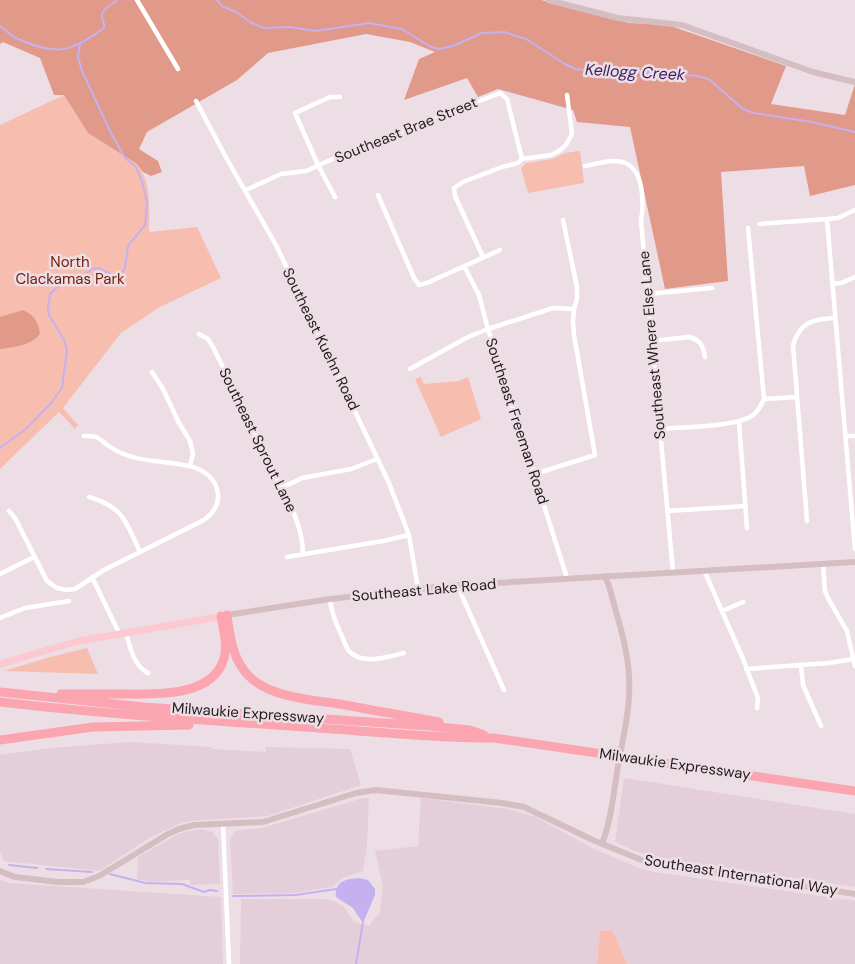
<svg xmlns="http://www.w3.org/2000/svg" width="855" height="964" font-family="'DM Sans',sans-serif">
<rect width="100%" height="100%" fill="#eddee5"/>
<path fill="#e4ced9" d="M130,742l82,5 1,2 53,3v-5l84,2 11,36 -93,31 -78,5 -8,2 -31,14 -52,34 -95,-10 -4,-9v-97l50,-7z
M624,778l231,36v73l-200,-30 -20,-6 -20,-9z
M369,798l-2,48 -4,25 -20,7 -11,9 -37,6 -62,1 -3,-55 5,-7 4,-2 23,-2 98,-29z
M421,798l87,11 28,8 56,31 47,20 16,4 200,29v63h-228l-15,-34 -12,1 -3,33h-357l1,-65h83l10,2 10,6 10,15 15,4 11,-14 3,-26 -8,-35 43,-5z
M201,829l11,3 6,7 2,45 -30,1v-5l-40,2 -13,-3 1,-22 42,-24z
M0,880l9,3 212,14 2,67h-223z"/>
<path fill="#f7beb0" d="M64,95l24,38 49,31c15,17 12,46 12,68l48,-5 24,51 -61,29 -39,26 -58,75 15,17 -3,4 -16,-17 -59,57v-344z
M580,151l4,32 -56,10 -7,-25 5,-5 26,-4 13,-6z
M421,377l3,7 35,-3 9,-4 13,42 -40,18 -26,-58z
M87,648l11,26 -94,-3 46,-14z
M612,930l15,34h-30l3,-33z"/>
<path fill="#e19a89" d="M0,0h541l88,23 39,2 118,41 -15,38 74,11 10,-31v101l-45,11 -6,-30 -83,6 7,109 -63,8 -35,-162 -53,-5 -4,-12 -75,-21 -20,8 -11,-19 -63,22 15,-41 16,-7 -25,-10 -44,-8 -98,19 -31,27 -90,52 -8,17 19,12 4,11 -11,4 -8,-4 -6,-8 -49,-31 -24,-38h-10l-14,-37 -37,-16 -3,2z
M23,310c12,5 15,12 17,24 -10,12 -26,13 -40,15v-32z"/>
<path fill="#c5b1ef" d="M359,878l9,2 7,9v6l-12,28 -10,-15 -17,-11c-2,-15 9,-18 23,-19z"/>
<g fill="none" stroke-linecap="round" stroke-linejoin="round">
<path stroke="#c5b1ef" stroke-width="2" d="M217,0l5,6 14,6 14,10 14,6 25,-1 27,4 53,-8 33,6 29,18 8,2 14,-3 29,-13 22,-1 22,7 39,25 10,5 42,5 28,-2 53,4 12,4 33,29 11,4 58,9 43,10
M0,26c6,4 10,9 16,12 39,18 54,15 88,-10 1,-5 -2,-8 -2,-13 0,-6 11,-11 15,-15
M0,448l26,-19 25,-26 11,-15 5,-38 -3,-10 -15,-25 -1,-6 2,-15 10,-9 16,-3 16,-13 7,-1 15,8h6l5,-8 3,-22 17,-21 2,-22 -5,-22 -6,-14 -11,-9 -14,-25 -29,-62 -4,-14 2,-13
M9,865l28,3
M46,869l46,3
M110,874l35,9 37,1 22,8 6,-2 7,1
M233,896l63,-1 40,-6
M356,964l7,-42"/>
<path stroke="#fff" stroke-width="4.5" d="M137,0l41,69
M196,101l32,60 48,84 113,238 20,52 9,54
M585,166c12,-2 29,-8 40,-3 19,7 19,41 16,58l32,351
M246,190l35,-16 25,-3 38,-17 156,-61 7,6 15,60
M378,195l36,83 5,7 8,-2 73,-33
M335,197l-17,-32 -23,-52 35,-16h10
M827,219l28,330
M760,224l67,-5 11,-1 17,-8
M483,257l-28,-61 -1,-8 9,-6 39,-15 16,-4 4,-4 29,-4 8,-4 7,-6 6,-11 -5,-39
M464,266l15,29 9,34 79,249
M832,284l9,-1 14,-6
M648,294l64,-6
M199,334l9,5 5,8c19,38 37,76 55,114 14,29 35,60 35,93
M652,341l37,-4c12,3 14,9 16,20
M410,369l58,-32 20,-8 65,-21 21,1
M152,372l11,17 16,34 11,18 3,13 -3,11
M764,399l33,-2
M739,422l8,106
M660,429c22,-2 77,-2 93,-14 6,-4 8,-10 11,-16l-16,-171
M845,436h10
M535,474l60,-19 -21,-120 -1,-14 1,-12 3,-10v-12l-14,-67
M281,488l21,-10 49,-9 26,-10
M89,497c35,10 37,25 51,55
M9,511l6,7 32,63 10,7 9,2 9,-1 29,-19 100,-50c8,-6 15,-15 14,-26 -5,-38 -60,-28 -85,-37 -8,-2 -15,-5 -21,-9 -6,-3 -11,-9 -16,-11 -3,-1 -8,-1 -12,-1
M667,511l79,-5
M807,521l-14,-176c7,-23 20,-26 42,-27
M287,557l96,-16 26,-6
M823,564l2,27 4,9 18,31 8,35
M704,570l39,89 15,39 -1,10
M0,574l34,-17
M92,577l27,56
M459,585l3,11 42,94
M330,599c1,12 5,22 10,33 3,6 5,13 8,18 13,16 39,7 56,3
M722,611l21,-9
M0,618l25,-10 44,-7
M126,632c4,15 7,33 22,41
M801,665l2,20 18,41
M746,669l83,-6 24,-4
M223,825l6,139"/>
<path stroke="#d4bec2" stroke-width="6" d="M548,0l70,18 64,7 131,47 42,10
M227,615l103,-16 116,-13 409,-24
M602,844c11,-29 12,-59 18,-89 5,-26 11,-53 9,-80 -2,-30 -12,-59 -20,-89l-4,-10
M0,871l15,6 43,5h25l16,-6 69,-42 11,-5 15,-4 69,-3 93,-29 20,-3 126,13 22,4 71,34 49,20 211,33"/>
<path stroke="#fdc9d0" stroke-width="7" d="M0,664l79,-23 145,-25"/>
<path stroke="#fba5b1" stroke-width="9" d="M227,615c3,23 6,47 24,63 21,20 65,22 94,27 31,6 62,11 94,17
M0,692l144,15 286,19 40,4 14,5
M61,694c19,0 39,0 58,0 32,0 94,5 105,-36 4,-13 -1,-29 -3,-42
M0,702c101,12 203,18 305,25 63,4 126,11 189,11l361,53
M0,740l93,-13 96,-2"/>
</g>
<g text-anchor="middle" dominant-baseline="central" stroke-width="5" stroke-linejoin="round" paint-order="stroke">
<g font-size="15" fill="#221c1f" stroke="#eddee5">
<text transform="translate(406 130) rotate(-22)">Southeast Brae Street</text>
<text transform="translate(321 339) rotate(64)">Southeast Kuehn Road</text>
<text transform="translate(652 345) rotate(-95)">Southeast Where Else Lane</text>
<text transform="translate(517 421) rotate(72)">Southeast Freeman Road</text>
<text transform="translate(258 440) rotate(64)">Southeast Sprout Lane</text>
<text transform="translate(424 590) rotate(-5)">Southeast Lake Road</text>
<text transform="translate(248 713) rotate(4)">Milwaukie Expressway</text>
<text transform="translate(675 764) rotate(8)">Milwaukie Expressway</text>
<text transform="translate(741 875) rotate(9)">Southeast International Way</text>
</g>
<g font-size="15" fill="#74210e" stroke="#eddee5">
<text x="70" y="262">North<tspan x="70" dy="17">Clackamas Park</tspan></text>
</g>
<g font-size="16" font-style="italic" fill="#3d1e65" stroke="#eddee5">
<text transform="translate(635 72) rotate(3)">Kellogg Creek</text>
</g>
</g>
</svg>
